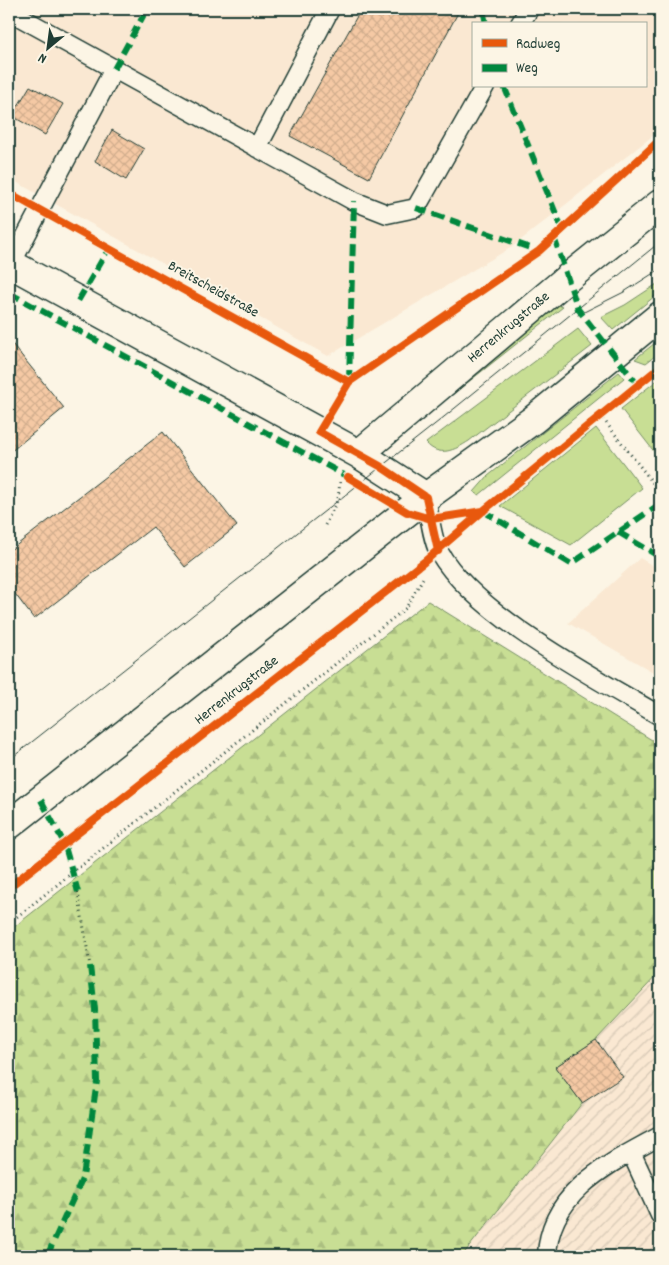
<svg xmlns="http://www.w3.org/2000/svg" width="669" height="1265" font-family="Dekko,sans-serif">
<defs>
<pattern id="industrial-furrows" width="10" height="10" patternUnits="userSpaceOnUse" patternTransform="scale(1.25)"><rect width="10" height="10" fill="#fae8d2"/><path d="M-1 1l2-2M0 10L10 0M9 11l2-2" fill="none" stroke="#d6c8b5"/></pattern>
<pattern id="forest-firs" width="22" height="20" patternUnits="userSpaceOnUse" patternTransform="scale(1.25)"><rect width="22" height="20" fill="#c8de94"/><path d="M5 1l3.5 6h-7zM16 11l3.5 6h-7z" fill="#abbf80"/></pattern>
<pattern id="building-cross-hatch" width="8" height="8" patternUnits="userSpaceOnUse" patternTransform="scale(1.25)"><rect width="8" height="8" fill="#f5c9a4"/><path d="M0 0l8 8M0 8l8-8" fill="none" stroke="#d2ae8e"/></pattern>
</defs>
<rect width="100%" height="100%" fill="#fcf5e5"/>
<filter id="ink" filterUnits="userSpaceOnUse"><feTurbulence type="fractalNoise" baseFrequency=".02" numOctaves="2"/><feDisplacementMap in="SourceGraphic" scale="10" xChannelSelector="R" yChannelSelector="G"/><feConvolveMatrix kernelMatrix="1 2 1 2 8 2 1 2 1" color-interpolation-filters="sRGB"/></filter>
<g filter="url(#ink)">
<path fill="#fae8d2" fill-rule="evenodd" d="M9,9h651v121l-148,117 -184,109 -319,-178zM473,24h172v62h-172z
M640,558l20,12v106l-92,-53z"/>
<path fill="url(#industrial-furrows)" d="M660,972v284h-198l120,-153 41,-26 -27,-37z"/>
<path fill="#c8de94" stroke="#748e64" d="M660,282v10l-47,38 -12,-13 24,-12z
M556,304l7,3 -144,114 3,-6z
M578,329l14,17 -123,95c-14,9 -30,17 -43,2z
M660,339v13l-14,11 -11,-4z
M619,372l5,6 -145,117 -5,-3 14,-16z
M660,378v73l-4,3 -35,-45z
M596,428l46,60 -71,57 -71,-39z"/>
<path fill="url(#forest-firs)" stroke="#748e64" d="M428,601l232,144v227l-64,68 -41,27 27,36 -120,153h-453v-325z"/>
<path fill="url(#building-cross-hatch)" stroke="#1f3d34" d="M361,9h99l-91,169 -79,-42z
M30,86l33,18 -18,31 -33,-19z
M112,130l32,19 -18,31 -31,-19z
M9,340l55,68 -55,45z
M163,432l74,94 -52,41 -32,-40 -119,92 -25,-33v-35z
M596,1040l27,37 -41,26 -27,-36z"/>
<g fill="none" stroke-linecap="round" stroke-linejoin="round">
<g stroke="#1f3d34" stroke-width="21">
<path id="service" d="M9,11l345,190 33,13 29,-6 69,-122
M520,24l9,-15
M257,148l73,-139
M11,264l103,-195
M426,497c3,15 6,43 13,55 37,64 157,126 221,164
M631,1152l29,63
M547,1256c2,-65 64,-93 113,-120"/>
</g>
<g stroke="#1f3d34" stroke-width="31">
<path id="minor" d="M9,825l417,-328"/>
</g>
<g stroke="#1f3d34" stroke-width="31">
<path id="tertiary" d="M9,263l350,191 67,43 107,-77 127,-104
M359,454l210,-177 91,-73"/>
</g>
<path stroke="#1f3d34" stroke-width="3" stroke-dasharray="1 4" stroke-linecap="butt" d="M64,224l285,158
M600,415l60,77
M325,525l13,-26 2,-17
M78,892l12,74
M9,923l397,-315 17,-30"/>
<use href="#service" stroke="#fcf5e5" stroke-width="18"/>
<use href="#minor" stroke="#fcf5e5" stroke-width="28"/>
<use href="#tertiary" stroke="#fcf5e5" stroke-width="28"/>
<path stroke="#1f3d34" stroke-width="1" d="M578,315l46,-23 36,-23
M9,760l430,-339 221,-179"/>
<path stroke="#00873e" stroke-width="6" stroke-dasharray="12 6" stroke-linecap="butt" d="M483,9l3,15
M114,69l33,-60
M504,86l59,145
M416,208l123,43
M554,237l24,72 60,76
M9,293l339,184
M78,301l31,-53
M349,382l5,-181
M483,511l88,53 89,-60
M618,532l42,25
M41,800l23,43 14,49
M47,1256l36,-79 14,-96 -2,-72 -5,-43"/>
<g stroke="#fcf5e5" stroke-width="11">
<path id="cycleway" d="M9,193l340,189
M319,432l30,-50 190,-131 121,-111
M319,432l61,34 46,31 12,54
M348,477l59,35 24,7 52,-8
M9,887l415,-325 59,-51 177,-144"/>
</g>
<use href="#cycleway" stroke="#e8590c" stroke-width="8"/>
</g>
</g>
<g text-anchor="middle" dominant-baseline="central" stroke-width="4" stroke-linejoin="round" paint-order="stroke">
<g font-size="15" fill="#1f3d34" stroke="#fcf5e5">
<text transform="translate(213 290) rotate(29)">Breitscheidstraße</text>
<text transform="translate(509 328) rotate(-40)">Herrenkrugstraße</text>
<text transform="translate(237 691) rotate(-38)">Herrenkrugstraße</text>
</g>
</g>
<rect width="669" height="1265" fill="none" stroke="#fcf5e5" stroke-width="30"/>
<rect x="15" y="15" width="639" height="1235" fill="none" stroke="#1f3d34" stroke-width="2" filter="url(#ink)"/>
<rect x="472" y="22" width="175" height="65" fill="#fcf5e5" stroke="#a4ab9e"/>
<rect x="482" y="39" width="25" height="8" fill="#e8590c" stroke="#a4ab9e"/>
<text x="516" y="48" font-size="15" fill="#1f3d34">Radweg</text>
<rect x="482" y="64" width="25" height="8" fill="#00873e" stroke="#a4ab9e"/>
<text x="516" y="72" font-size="15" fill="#1f3d34">Weg</text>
<g transform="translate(48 48) rotate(209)" stroke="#fcf5e5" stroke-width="4" paint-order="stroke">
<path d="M0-4L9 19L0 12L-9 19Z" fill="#1f3d34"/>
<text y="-8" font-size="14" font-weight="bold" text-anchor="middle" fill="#1f3d34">N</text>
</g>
</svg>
